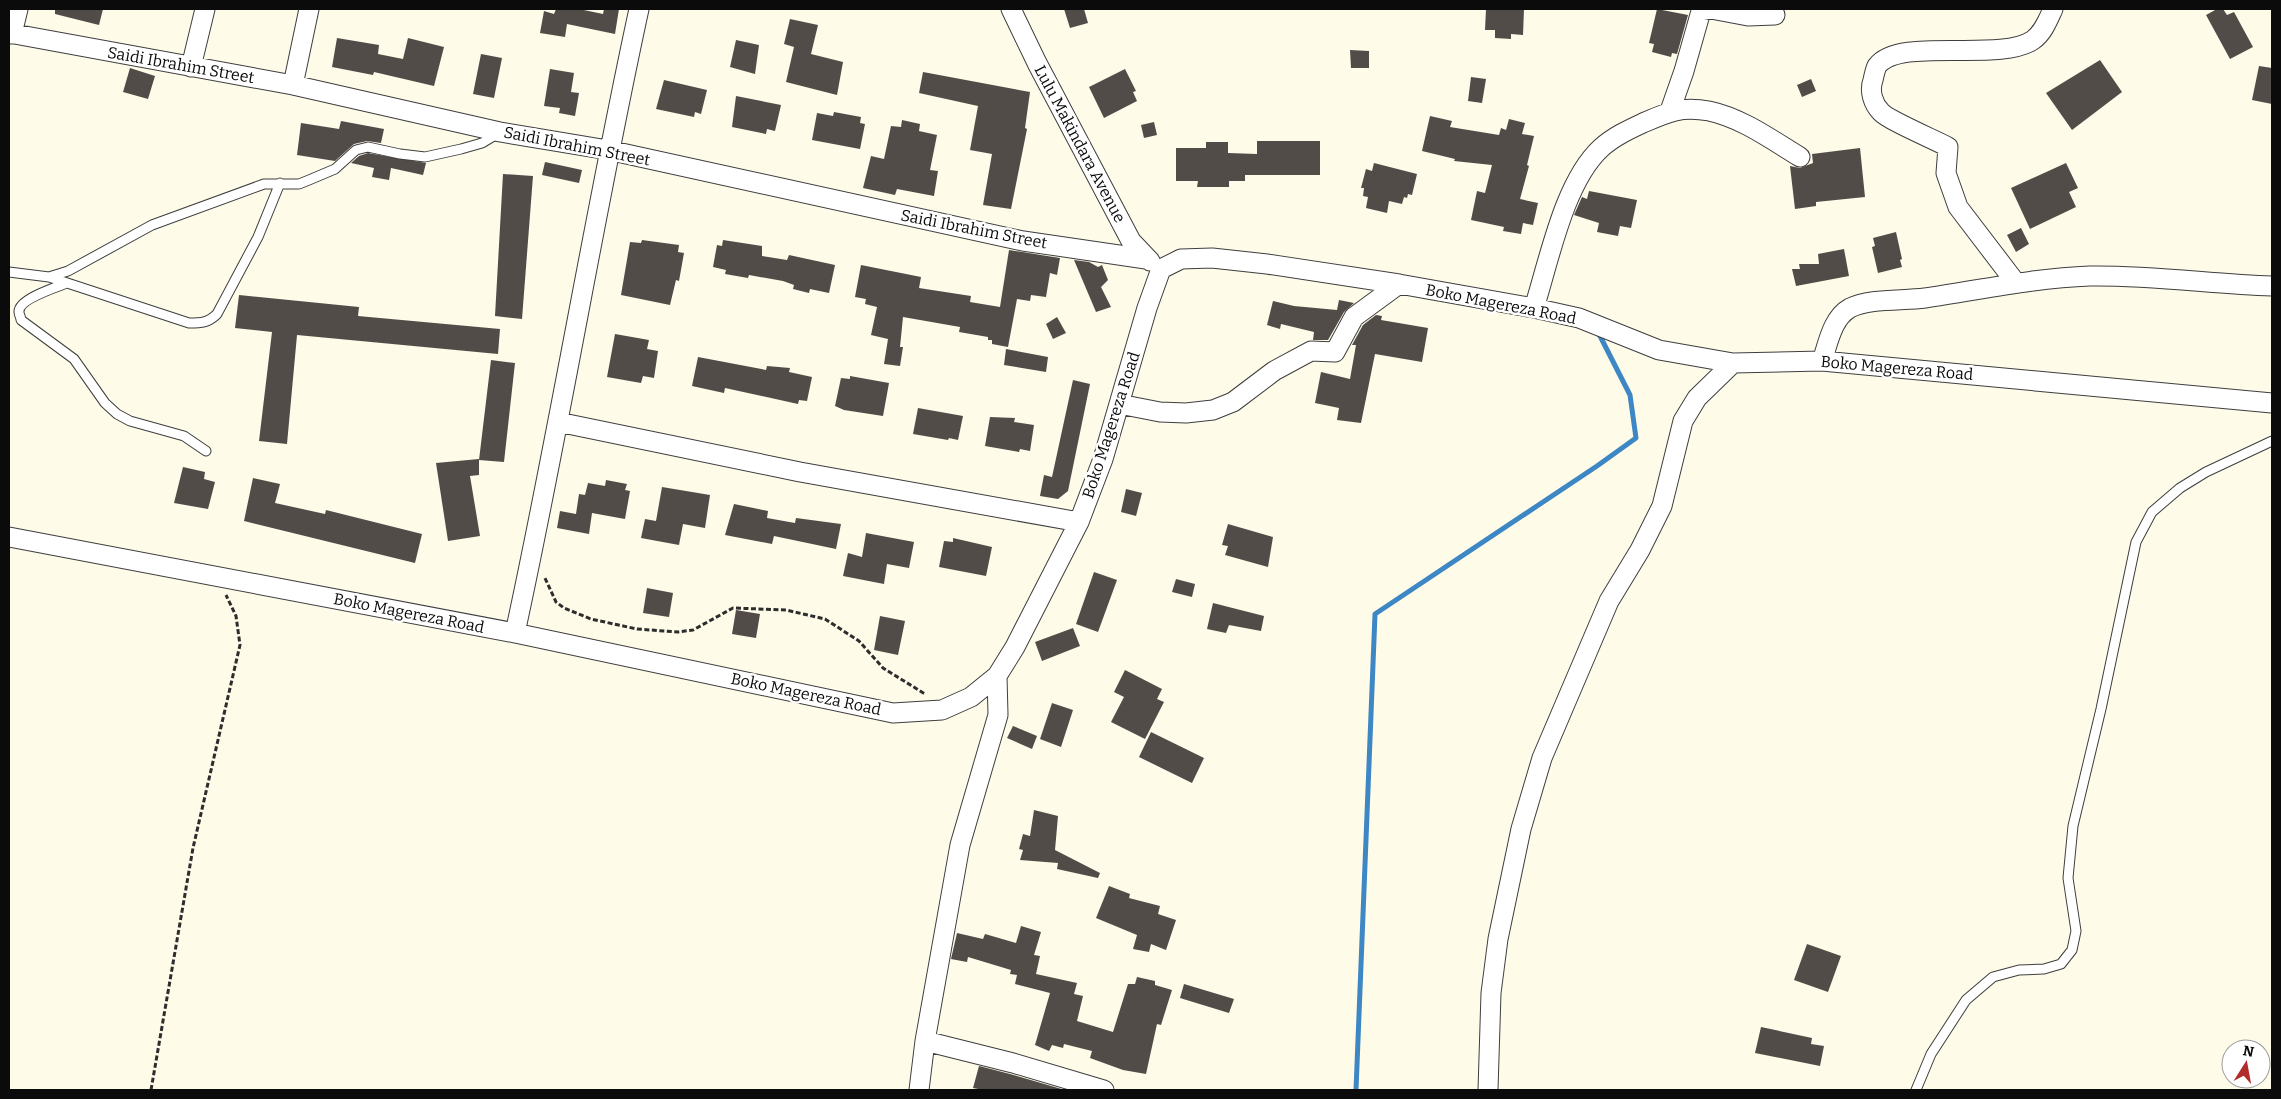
<svg xmlns="http://www.w3.org/2000/svg" width="2281" height="1099" font-family="Bitter,serif">
<rect width="100%" height="100%" fill="#fefbe9"/>
<g fill="none" stroke-linecap="round" stroke-linejoin="round">
<path stroke="#3d87c4" stroke-width="5" d="M1356,1090l19,-476 222,-148 39,-28 -6,-43 -32,-63"/>
</g>
<path fill="#524c48" d="M55,9h48l-4,16 -44,-11z
M556,9h23l24,5 1,-5h15l-4,25 -48,-10 -2,13 -25,-4 4,-22 10,3z
M1064,9h20l4,14 -18,5z
M1486,9h38l-1,26 -12,-1v5l-16,-1v-8h-10z
M1657,9l31,6 -11,39 -5,-1 -1,4 -19,-5 2,-8 -5,-1z
M2217,9h6l4,6 7,-3 19,35 -23,12 -24,-44z
M790,19l28,6 -7,29 32,8 -6,33 -51,-13 8,-35 -10,-3z
M337,38l42,7 -1,9 25,5 5,-21 36,9 -10,39 -60,-14 -1,3 -41,-8z
M736,40l23,5 -4,29 -25,-7z
M1350,50l19,1v17h-18z
M481,54l21,4 -8,40 -21,-4z
M2100,60l22,32 -50,38 -26,-37z
M2259,66l13,2v36l-20,-4z
M130,68l25,8 -7,23 -25,-7z
M550,69l24,4 -3,19 8,1 -4,23 -16,-3 1,-5 -16,-2z
M1125,69l11,22 -3,1 4,9 -33,17 -15,-31z
M923,72l107,20 -5,36 2,1 -16,80 -28,-4 9,-51 -22,-4 8,-44 -59,-13z
M1471,77l15,2 -4,24 -14,-2z
M1811,79l5,12 -14,6 -5,-12z
M664,80l43,10 -6,24 -6,-2 -1,5 -38,-8z
M736,96l45,9 -6,26 -8,-2 -1,5 -34,-7z
M834,112l27,5 -1,6 5,1 -5,25 -48,-9 5,-27 16,3z
M1430,116l22,5 -2,6 49,8 2,-7 5,2 3,-11 16,4 -3,11 12,2 -7,29 2,1 -9,33 18,4 -5,22 -10,-2 -2,11 -18,-3 1,-4 -33,-7 6,-29 8,2 7,-28 -38,-4 1,-2 -33,-8z
M902,120l18,4 -1,7 18,4 -7,35 8,1 -4,25 -37,-7 -2,6 -32,-7 8,-32 13,3 7,-33 10,1z
M341,121l43,8 -3,14 -14,-2 -13,3 -19,17 -38,-6 4,-32 38,6z
M1154,122l3,13 -13,3 -3,-13z
M1257,141h63v34h-75v6h-16v6h-32l1,-6h-22v-33h30v-6h22v11l29,1z
M1860,148l5,49 -49,5v4l-21,3 -5,-43 10,2 13,-5 -1,-9z
M368,153l58,10 -3,12 -32,-7 -2,12 -17,-3 2,-9 -23,-5 8,-7z
M545,162l37,8 -3,13 -37,-8z
M1374,163l43,11 -5,21 -4,-1 -1,4 -3,-1 -2,7 -13,-3 -2,12 -21,-5 2,-11 -5,-1 1,-8h-3l5,-19 6,2z
M2066,163l12,25 -9,4 7,15 -46,22 -19,-41z
M503,174l30,2 -11,143 -27,-3z
M1589,191l48,9 -6,28 -11,-2 -2,10 -21,-4 2,-9 -25,-8 8,-18 5,2z
M2021,228l8,16 -13,8 -9,-17z
M1896,232l6,27 -2,1 2,7 -24,6 -6,-26 3,-1 -2,-8z
M642,240l37,5 -1,7 6,1 -5,28 -3,-1 -6,25 -49,-10 9,-53 11,1z
M723,240l39,6v10l25,4 2,-5 46,10 -6,28 -19,-4 -1,4 -16,-4 1,-4 -11,-4 -34,-6 -1,3 -23,-4 1,-4 -13,-3 4,-22 5,1z
M1844,249l5,27 -53,10 -4,-17h8l-1,-5h20l-1,-10z
M1009,250l51,8 -3,17 -7,-2 -4,24 -15,-2 -1,6 -13,-2 -9,48 -16,-3v-4h-4v-3l-29,-5 1,-5 -57,-10 -3,30h3l-3,19 -16,-2 4,-25 -17,-4 6,-28 -12,-3 1,-5 -11,-2 6,-32 60,12 -2,11 52,8 -1,6 30,5z
M1074,260l15,2 9,5 4,-2 6,15 -7,7 10,20 -15,5z
M239,295l120,12 -1,9 142,13 -2,25 -201,-19 -10,109 -28,-3 13,-109 -37,-4z
M1339,300l15,3 -10,9 -16,28h-15l1,-8 -33,-8 -1,5 -13,-4 6,-24 21,5 43,4z
M1376,315l6,1 -1,4 47,8 -6,34 -47,-8 -14,69 -24,-3 2,-12 -24,-5 6,-31 29,7 6,-34h-4l11,-20z
M1057,317l9,16 -13,6 -7,-15z
M615,334l34,6 -2,9 11,2 -4,27 -11,-2 -2,7 -34,-6z
M1006,349l42,8 -2,15 -42,-7z
M698,357l68,13 1,-4 23,2 -1,4 23,5 -5,24 -8,-1 -1,4 -73,-16 -1,5 -32,-7z
M491,360l24,3 -11,99 -25,-2z
M850,376l39,7 -6,33 -39,-6 -9,-4 6,-28 9,1z
M1073,380l17,4 -22,107 -10,8 -18,-3 4,-21 8,2z
M918,408l45,8 -5,24 -9,-2 -1,2 -35,-6z
M990,417l25,1 -1,4 20,3 -4,26 -10,-2 -1,3 -34,-6z
M479,459v16l-9,1 10,60 -32,5 -12,-78z
M183,467l22,5 -1,7 11,3 -7,27 -34,-6z
M253,478l27,6 -5,19 50,11 1,-4 96,24 -7,29 -171,-42z
M606,480l21,4 -2,6 5,1 -5,28 -33,-6 -3,21 -32,-6 3,-17 16,3 3,-20 6,1 3,-12 17,3z
M662,487l48,8 -5,33 -22,-4 -4,21 -38,-7 4,-19 11,2z
M1126,489l16,4 -6,23 -15,-4z
M734,504l34,7 -1,7 28,5 1,-5 45,6 -5,25 -62,-13 -2,8 -47,-9z
M1228,524l45,13 -5,30 -43,-12 3,-9 -6,-1z
M866,533l48,9 -5,26 -22,-4 -3,20 -41,-8 5,-23 14,4z
M953,538l39,9 -6,29 -47,-9 5,-26 9,1z
M1094,572l23,8 -19,52 -22,-8z
M1176,579l19,5 -3,13 -20,-5z
M647,588l26,5 -4,24 -26,-4z
M1213,603l51,13 -3,15 -32,-6 -3,8 -19,-4z
M736,610l24,4 -4,24 -24,-4z
M880,616l25,5 -7,34 -24,-5z
M1073,628l7,18 -38,15 -7,-19z
M1125,670l37,19 -5,10 7,3 -19,37 -34,-17 13,-25 -10,-5z
M1052,703l21,7 -12,37 -21,-8z
M1013,726l24,10 -5,13 -25,-11z
M1151,732l53,26 -12,25 -53,-26z
M1034,810l24,6 -3,34 45,23 -2,5 -41,-9 1,-6 -38,-3 3,-10 -4,-1 4,-15 7,2z
M1109,886l21,8 -1,4 31,8 -2,8 18,6 -10,30 -15,-6 -2,8 -16,-3 4,-14 -41,-17z
M1021,926l20,6 -7,23 6,1 -4,18 41,9 -3,11 9,2 -6,25 36,11 15,-48h7l2,-7 18,4v4l17,5 -11,35 -4,-1 -11,50 -23,-4 -33,-12 2,-7 -28,-7 -1,4 -11,-3 -3,6 -14,-6 15,-52 -35,-9 2,-9 -7,-1 1,-4 -43,-13 -1,5 -16,-3 6,-26 26,6 2,-5 31,9z
M1807,944l34,12 -13,36 -34,-12z
M1184,984l50,15 -5,14 -49,-15z
M1761,1027l51,11 -1,6 13,2 -4,20 -65,-13z
M979,1066l31,8 55,16h-82l-10,-2z"/>
<g fill="none" stroke-linecap="round" stroke-linejoin="round">
<g stroke="#3e3e3e" stroke-width="11">
<path id="service" d="M9,272l40,5 19,-6 84,-46 112,-41h35l10,-4 26,-11 21,-19 12,-3 32,7 25,3 36,-8 21,-6 15,-9
M49,277l140,46c12,0 19,0 28,-9l41,-77 22,-54
M67,283c-10,4 -49,16 -48,29 0,3 2,5 2,8l53,39 31,44 12,11 13,7 54,15 22,15
M1916,1090l15,-36 35,-54 27,-23 26,-7 25,-1 17,-5 11,-14 4,-19 -8,-53 5,-52 28,-117 35,-167 16,-30 28,-24 26,-16 66,-31"/>
</g>
<g stroke="#3e3e3e" stroke-width="21">
<path id="minor" d="M1011,9l26,54 94,178 19,20
M9,33l284,52 207,47 108,18 415,91 123,18
M12,34l6,-25
M191,67l14,-58
M293,85l16,-76
M1670,111l14,-40 17,-60 10,-2 37,7 27,-1
M2016,283l-58,-76 -12,-34 2,-26c-13,-7 -60,-27 -67,-35 -8,-8 -12,-21 -8,-32 1,-4 2,-10 4,-14 22,-30 123,-3 156,-26 10,-7 15,-20 20,-31
M1534,308c15,-47 30,-126 67,-160 12,-11 27,-18 42,-25 25,-11 38,-17 66,-12 33,7 63,29 91,46
M1822,361c6,-17 10,-43 28,-53 19,-10 53,-7 75,-10 55,-8 109,-20 165,-22 61,-1 122,8 182,10
M1119,404l41,8 26,1 27,-3 20,-8 41,-31 37,-20 24,1 19,-35 45,-33
M558,422l242,50 279,50
M9,537l506,96 378,80 49,-3 29,-13 26,-21 18,-29 64,-125 24,-63 44,-151 14,-39 20,-10 31,-1 55,6 132,20 135,24 45,10 80,32 74,13 89,-2 450,42
M515,633c45,-207 79,-417 124,-624
M925,1041l88,22 91,27
M919,1090l6,-49 35,-196 38,-130 -1,-39
M1488,1090l3,-97 7,-54 23,-110 21,-71 67,-157 31,-51 22,-44 21,-85 14,-23 36,-35"/>
</g>
<path stroke="#2d2d2d" stroke-width="3" stroke-dasharray="5 2.5" stroke-linecap="butt" d="M545,578l11,24 8,6 27,11 46,10 41,3 15,-2 40,-22 53,2 39,9 34,22 24,27 42,26
M151,1090l42,-242 47,-203 -4,-29 -10,-21"/>
<use href="#service" stroke="#fff" stroke-width="9"/>
<use href="#minor" stroke="#fff" stroke-width="19"/>
</g>
<g text-anchor="middle" dominant-baseline="central" stroke-width="5" stroke-linejoin="round" paint-order="stroke">
<g font-size="16" fill="#0b0b0b" stroke="#fff">
<text transform="translate(181 65) rotate(10)">Saidi Ibrahim Street</text>
<text transform="translate(1080 144) rotate(62)">Lulu Makindara Avenue</text>
<text transform="translate(577 146) rotate(11)">Saidi Ibrahim Street</text>
<text transform="translate(974 229) rotate(11)">Saidi Ibrahim Street</text>
<text transform="translate(1501 304) rotate(11)">Boko Magereza Road</text>
<text transform="translate(1897 368) rotate(5)">Boko Magereza Road</text>
<text transform="translate(1111 425) rotate(-72)">Boko Magereza Road</text>
<text transform="translate(409 613) rotate(11)">Boko Magereza Road</text>
<text transform="translate(806 694) rotate(12)">Boko Magereza Road</text>
</g>
</g>
<rect width="2281" height="1099" fill="none" stroke="#0b0b0b" stroke-width="20"/>
<g transform="translate(2246 1064) rotate(11)"><circle r="24" fill="#ffffff" stroke="#9d9d9d"/>
<path d="M0-4L9 19L0 12L-9 19Z" fill="#b12d2c"/>
<text y="-8" font-size="14" font-weight="bold" text-anchor="middle" fill="#0b0b0b">N</text>
</g>
</svg>
